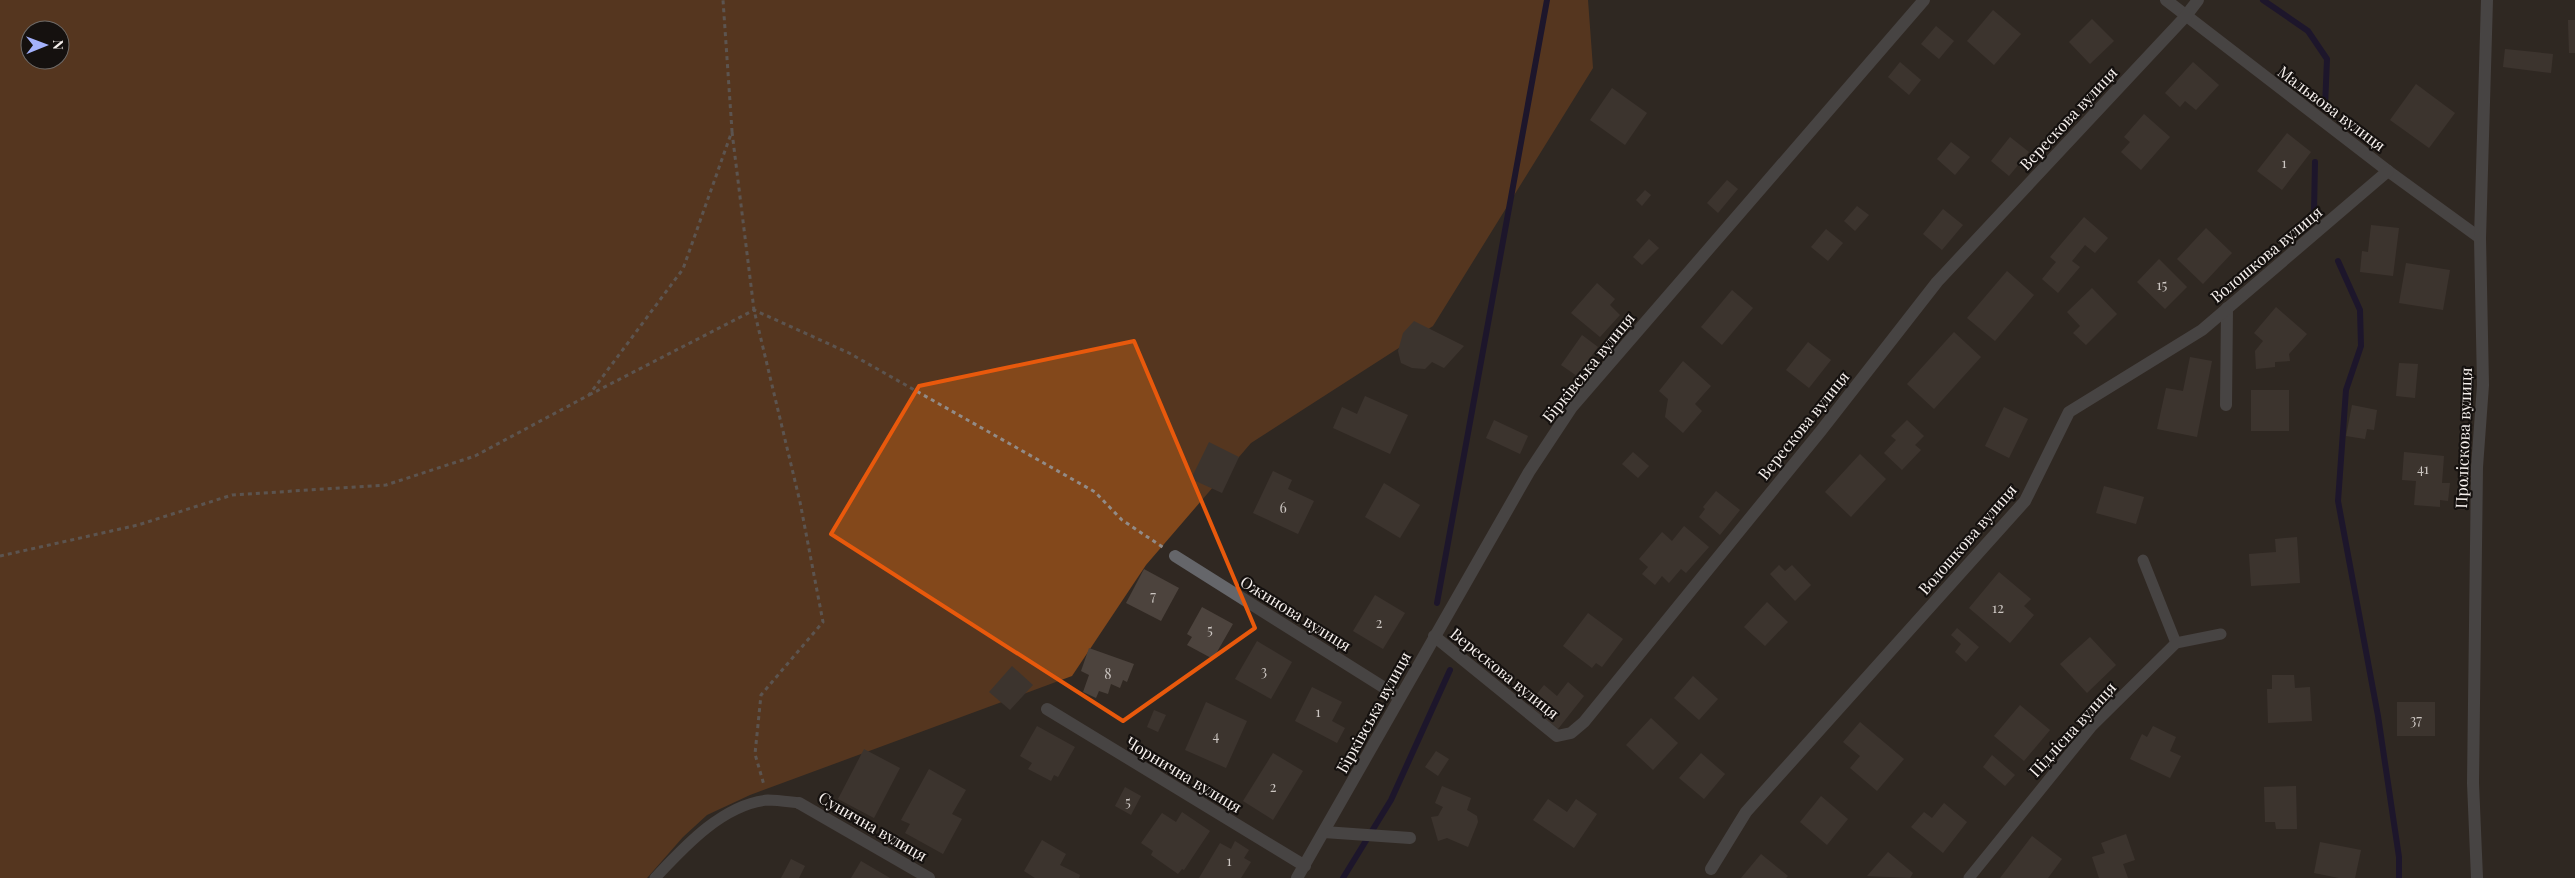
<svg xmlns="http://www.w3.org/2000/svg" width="2575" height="878" font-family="'Playfair Display',serif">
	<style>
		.forest { fill: #83481b; fill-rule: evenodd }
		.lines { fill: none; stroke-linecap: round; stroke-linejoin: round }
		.stream { stroke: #080137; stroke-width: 6 }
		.building { fill: #4c433d }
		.path { stroke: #928b87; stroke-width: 3; stroke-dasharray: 4 4; stroke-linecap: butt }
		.service { stroke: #65666a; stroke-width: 11 }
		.minor { stroke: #65666a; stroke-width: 12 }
		.marked { fill: none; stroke: #e8590c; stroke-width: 4; stroke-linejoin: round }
		.labels { text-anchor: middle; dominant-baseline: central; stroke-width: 4.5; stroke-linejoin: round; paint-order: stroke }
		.number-label { font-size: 14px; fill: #ccc6c2 }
		.street-label { font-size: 16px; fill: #f7f1ee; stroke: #15110f }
	</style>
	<rect width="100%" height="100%" fill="#302822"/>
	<path class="forest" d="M0,0H1588L1593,68L1433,326L1251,443L1146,565L1072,676L750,795L707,815L683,837L647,878H0ZM30,30H60V60H30Z"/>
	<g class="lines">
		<g class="stream">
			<path d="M2263,0L2308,31L2327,59L2325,107"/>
			<path d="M2314,212L2315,162"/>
			<path d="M2338,261L2360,310L2361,346L2346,390L2338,501L2378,716L2399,857V878"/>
			<path d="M1437,603L1547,0"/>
			<path d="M1343,878L1391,800L1450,670"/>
		</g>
	</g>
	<g class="building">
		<path d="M1993,10L2021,34L1994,65L1967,41Z"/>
		<path d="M2092,19L2114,41L2090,64L2069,42Z"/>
		<path d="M2568,20H2575V53H2569Z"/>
		<path d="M1936,26L1954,41L1939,59L1921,44Z"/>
		<path d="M2505,49L2553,54L2551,73L2503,67Z"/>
		<path d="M1900,62L1921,80L1909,95L1888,77Z"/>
		<path d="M2193,62L2219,85L2196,110L2185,101L2180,107L2165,93Z"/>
		<path d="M2416,84L2455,113L2429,148L2390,120Z"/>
		<path d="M1612,88L1647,113L1625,145L1590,120Z"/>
		<path d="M2144,114L2170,137L2141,170L2121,152L2130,142L2124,137Z"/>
		<path d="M2287,133L2311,152L2282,190L2257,171Z"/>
		<path d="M2010,137L2029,152L2009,176L1991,161Z"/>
		<path d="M1951,142L1970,157L1955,175L1937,159Z"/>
		<path d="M1727,180L1738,189L1718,213L1707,203Z"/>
		<path d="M1645,190L1651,195L1642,206L1636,200Z"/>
		<path d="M1857,206L1869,215L1855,231L1844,221Z"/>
		<path d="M1943,209L1963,225L1942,250L1923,234Z"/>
		<path d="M2084,217L2108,238L2095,253L2085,245L2072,261L2080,267L2058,293L2042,279L2056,262L2050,257Z"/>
		<path d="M2371,225L2399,228L2393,276L2360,272L2362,251L2368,252Z"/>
		<path d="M2206,228L2232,253L2203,284L2177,259Z"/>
		<path d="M1826,229L1843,243L1828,261L1811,247Z"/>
		<path d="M1649,239L1659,248L1642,265L1633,257Z"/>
		<path d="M2159,259L2187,287L2165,309L2137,282Z"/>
		<path d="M2406,263L2450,270L2443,310L2399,303Z"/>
		<path d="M2007,271L2034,295L1995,341L1967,318Z"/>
		<path d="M1597,283L1615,299L1610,305L1620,315L1600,337L1571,313Z"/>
		<path d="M2092,288L2117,314L2086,345L2073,333L2080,326L2067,312Z"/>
		<path d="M1732,290L1753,308L1722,345L1701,327Z"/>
		<path d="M2276,307L2307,334L2289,354L2290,361L2275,362V367L2256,369L2255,351L2263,341L2254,333Z"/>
		<path d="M1414,321L1464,346L1444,368L1432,362L1425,369L1412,368L1401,363L1398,351L1403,333Z"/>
		<path d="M1954,332L1981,357L1934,409L1907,384Z"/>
		<path d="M1582,335L1598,347L1577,376L1561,365Z"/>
		<path d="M1808,342L1831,360L1809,388L1786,370Z"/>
		<path d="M2190,357L2212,361L2197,437L2157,429L2166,388L2183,391Z"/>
		<path d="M1683,361L1711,386L1695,404L1702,411L1683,433L1665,417L1668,399L1659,391Z"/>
		<path d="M2399,363L2418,364L2415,398L2396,396Z"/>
		<rect x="2251" y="390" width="38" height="41"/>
		<path d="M1365,396L1408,415L1390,454L1333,428L1342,407L1357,414Z"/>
		<path d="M2352,405L2377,410L2374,430L2367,429L2365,439L2346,436Z"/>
		<path d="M2004,407L2028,419L2009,458L1985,446Z"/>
		<path d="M1494,420L1528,436L1520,454L1486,438Z"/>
		<path d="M1907,420L1924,436L1915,445L1921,450L1902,470L1884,453L1896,440L1891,436Z"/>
		<path d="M1209,442L1239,457L1222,493L1191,479Z"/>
		<path d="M1633,452L1649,466L1638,478L1622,464Z"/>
		<path d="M2404,452L2444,456L2442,483H2450L2448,501L2440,500V507L2414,505L2416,481L2402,480Z"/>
		<path d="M1860,454L1886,479L1851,517L1825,492Z"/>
		<path d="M1273,471L1292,480L1288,489L1314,501L1298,534L1253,513Z"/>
		<path d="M1384,483L1420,505L1400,538L1365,517Z"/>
		<path d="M2104,486L2144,497L2136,524L2096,513Z"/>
		<path d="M1716,491L1740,510L1720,535L1699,517L1705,509L1703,507Z"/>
		<path d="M1684,526L1709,547L1686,573L1681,569L1669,583L1662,576L1655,585L1642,574L1648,567L1639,559L1662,532L1672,541Z"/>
		<path d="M2297,537L2300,583L2251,586L2249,554L2276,552L2275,539Z"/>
		<path d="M1779,565L1785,571L1792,565L1811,585L1795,601L1770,574Z"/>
		<path d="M1144,569L1179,588L1161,621L1126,603Z"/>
		<path d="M1999,572L2031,599L2024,606L2034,615L2010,643L1969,608Z"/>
		<path d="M1375,595L1405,613L1383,649L1353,631Z"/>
		<path d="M1767,602L1788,622L1765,646L1744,627Z"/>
		<path d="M1202,607L1233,624L1213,659L1187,645L1192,637L1187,634Z"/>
		<path d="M1588,613L1623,639L1602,667L1596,663L1592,668L1563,646Z"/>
		<path d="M1957,628L1979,647L1966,662L1955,652L1961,644L1951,635Z"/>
		<path d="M2090,637L2116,665L2087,693L2060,664Z"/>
		<path d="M1257,641L1292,662L1271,699L1235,679Z"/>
		<path d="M1089,648L1134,664L1127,682L1123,680L1120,688L1111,684L1108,694L1099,691L1096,698L1083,692L1089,675L1081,671Z"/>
		<path d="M1012,666L1033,685L1010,710L989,692Z"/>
		<path d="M2272,675H2294L2295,688L2310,687L2312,721L2268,723L2267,689H2272Z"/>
		<path d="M1693,676L1718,699L1699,720L1674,698Z"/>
		<path d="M1568,682L1584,696L1558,729L1528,705L1544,685L1557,696Z"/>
		<path d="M1312,687L1342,702L1332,721L1345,728L1337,743L1295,721Z"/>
		<path d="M1206,702L1247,721L1226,768L1185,750Z"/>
		<rect x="2397" y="702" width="38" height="34"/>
		<path d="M2020,705L2050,730L2024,761L1994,736Z"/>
		<path d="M1154,710L1166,715L1158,732L1147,727Z"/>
		<path d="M1651,718L1678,743L1653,770L1626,745Z"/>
		<path d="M1860,722L1904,759L1877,791L1850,768L1860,756L1843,742Z"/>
		<path d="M1037,726L1075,747L1058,777L1054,775L1051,781L1028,769L1032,763L1020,756Z"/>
		<path d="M2153,726L2176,737L2170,751L2181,756L2170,778L2130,759L2142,734L2147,737Z"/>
		<path d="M864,749L900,768L874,818L838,799Z"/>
		<path d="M1436,751L1449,759L1438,776L1425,767Z"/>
		<path d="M1273,753L1303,771L1273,820L1243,801Z"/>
		<path d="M1701,753L1725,774L1704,799L1679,778Z"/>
		<path d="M1992,755L2015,775L2005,786L1983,767Z"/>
		<path d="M929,769L966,790L952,814L962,819L943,854L905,833L910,824L901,820Z"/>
		<path d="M1442,786L1471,798L1467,810L1477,816L1478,822L1468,847L1447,838L1438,841L1431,817L1438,816L1443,807L1435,803Z"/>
		<path d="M2296,786L2297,829H2276L2275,822H2265L2264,787Z"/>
		<path d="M1125,787L1141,796L1131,815L1115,806Z"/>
		<path d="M1821,796L1848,819L1827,845L1800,822Z"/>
		<path d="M1548,799L1567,812L1576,799L1597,814L1574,848L1533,820Z"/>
		<path d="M1944,803L1967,822L1943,853L1911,827L1924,812L1932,818Z"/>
		<path d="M1182,812L1210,831L1184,870L1182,869L1178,874L1151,855L1153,851L1141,843L1162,813L1176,822Z"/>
		<path d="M2126,834L2135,860L2123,864L2128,878H2099L2092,857L2105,853L2101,843Z"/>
		<path d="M2032,836L2062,859L2048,878H2000Z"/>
		<path d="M1042,840L1066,854L1060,865L1080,875L1079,878H1035L1024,871Z"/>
		<path d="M1235,841L1249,850L1244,858L1251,862L1241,878H1199L1220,843L1231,849Z"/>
		<path d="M2320,842L2361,850L2355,878H2339L2314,873Z"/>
		<path d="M1888,852L1913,873L1910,878L1867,876Z"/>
		<path d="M1761,854L1788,876L1786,878H1741Z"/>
		<path d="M791,859L805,866L799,878H781Z"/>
		<path d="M861,861L890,878H851Z"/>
	</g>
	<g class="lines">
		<g class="path">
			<path d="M732,132L754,310L800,502L823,622L761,695L755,754L764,785"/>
			<path d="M589,395L754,310L849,353L1095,492L1122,520L1164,548"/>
			<path d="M0,556L138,525L232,495L386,485L475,456L589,395L683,269L732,131L723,0"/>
		</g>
		<g class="service">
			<path d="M2143,560L2176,643"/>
			<path d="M655,878C684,847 723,804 768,800C778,800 790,802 799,803"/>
			<path d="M1969,878L2092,726L2176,643L2221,634"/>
		</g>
		<g class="minor">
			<path d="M2166,0L2388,171L2480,238"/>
			<path d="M2226,405L2227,308"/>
			<path d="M1175,556L1399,697"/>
			<path d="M1434,636L1557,736L1571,733L1584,722L1820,432L1937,282L2185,17L2198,0"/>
			<path d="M1047,709L1305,866"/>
			<path d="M799,803L929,878"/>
			<path d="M1324,832L1410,838"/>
			<path d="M1711,869L1746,812L2025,501L2069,412L2202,330L2388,171"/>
			<path d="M1297,878L1529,472L1572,407L1924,0"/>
			<path d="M2477,878L2473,783L2477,467L2483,385L2480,238L2487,0"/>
		</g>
	</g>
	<path d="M0 0H2575V878H0ZM1134,341L1255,628L1123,721L831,534L919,386Z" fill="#302822" fill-opacity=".55" fill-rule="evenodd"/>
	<path class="marked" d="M1134,341L1255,628L1123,721L831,534L919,386Z"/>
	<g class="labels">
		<g class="number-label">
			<text x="2284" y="162">1</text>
			<text x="2162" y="284">15</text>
			<text x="2423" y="468">41</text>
			<text x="1283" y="507">6</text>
			<text x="1153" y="595">7</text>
			<text x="1998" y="607">12</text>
			<text x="1379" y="622">2</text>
			<text x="1210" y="629">5</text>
			<text x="1264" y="670">3</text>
			<text x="1108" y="673">8</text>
			<text x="1318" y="711">1</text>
			<text x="2416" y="719">37</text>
			<text x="1216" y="735">4</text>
			<text x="1273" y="786">2</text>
			<text x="1128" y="801">5</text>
			<text x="1229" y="860">1</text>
		</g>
		<g class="street-label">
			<text transform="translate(2332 108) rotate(37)">Мальвова вулиця</text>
			<text transform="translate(2068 118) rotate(-47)">Верескова вулиця</text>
			<text transform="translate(2266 254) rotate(-40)">Волошкова вулиця</text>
			<text transform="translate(1588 367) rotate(-51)">Бірківська вулиця</text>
			<text transform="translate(1803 425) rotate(-51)">Верескова вулиця</text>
			<text transform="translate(2463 438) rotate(-88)">Проліскова вулиця</text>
			<text transform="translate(1967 539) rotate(-49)">Волошкова вулиця</text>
			<text transform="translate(1296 613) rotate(32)">Ожинова вулиця</text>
			<text transform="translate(1505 673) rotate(39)">Верескова вулиця</text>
			<text transform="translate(1373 712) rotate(-61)">Бірківська вулиця</text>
			<text transform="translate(2072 729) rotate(-48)">Підлісна вулиця</text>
			<text transform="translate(1184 774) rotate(31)">Чорнична вулиця</text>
			<text transform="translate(873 826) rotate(30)">Сунична вулиця</text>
		</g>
	</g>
	<g transform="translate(45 45) rotate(89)"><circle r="24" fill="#15110f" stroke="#6f6b68"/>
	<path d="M0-4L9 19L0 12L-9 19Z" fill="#a4b2fc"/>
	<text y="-8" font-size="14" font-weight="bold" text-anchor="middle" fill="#f7f1ee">N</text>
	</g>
</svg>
